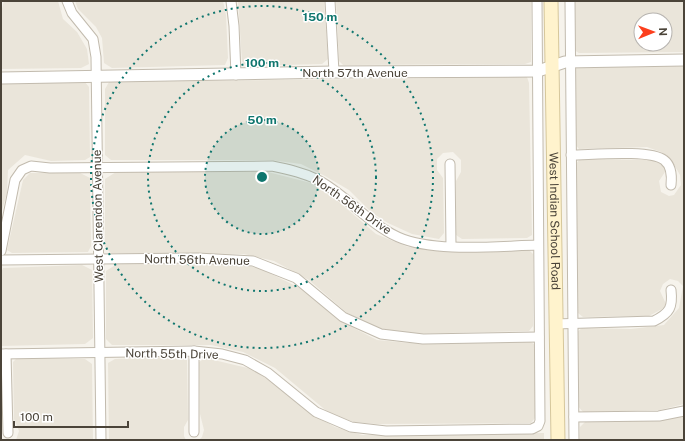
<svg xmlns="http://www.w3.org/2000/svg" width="685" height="441" font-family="'Public Sans',sans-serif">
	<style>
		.residential { fill: #eae5da; fill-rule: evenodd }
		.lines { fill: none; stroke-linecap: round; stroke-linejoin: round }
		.minor-casing { stroke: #c2bbae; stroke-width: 11 }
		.tertiary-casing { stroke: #c2bbae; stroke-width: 13 }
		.secondary-casing { stroke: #d6c79b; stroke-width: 15 }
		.minor { stroke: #fff; stroke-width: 9 }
		.tertiary { stroke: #fff; stroke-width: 11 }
		.secondary { stroke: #fff3cd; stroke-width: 13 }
		.ring { fill: none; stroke: #0f766e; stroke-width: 2; stroke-dasharray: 2 4 }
		.labels { text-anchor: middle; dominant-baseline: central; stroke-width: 3; stroke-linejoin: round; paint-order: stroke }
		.street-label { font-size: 12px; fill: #4b4439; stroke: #fff }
		.centre { fill: #0f766e; stroke: #fff; stroke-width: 2 }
		.ring-label { font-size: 12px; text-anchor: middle; font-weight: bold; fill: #0f766e; stroke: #fff; stroke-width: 3; stroke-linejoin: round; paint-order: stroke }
	</style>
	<rect width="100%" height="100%" fill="#f6f3ec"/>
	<g class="residential">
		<path d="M4,1H58L63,19L77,32L87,49L89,64L81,68L1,69V12Z"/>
		<path d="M75,1H223L226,15L228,58L225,65L112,68L104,63L102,38L96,27L78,9Z"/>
		<path d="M238,1H324L328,59L322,64L246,66L242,61Z"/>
		<path d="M336,1H531V62L525,64L343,65L339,61Z"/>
		<path d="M574,1H684V52L579,53L574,50ZM641,20H665V44H641Z"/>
		<path d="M684,66V404L660,410L583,412L578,406L576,333L582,328L631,329L664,325L679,308L683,286L678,281L670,279L663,284L660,291L666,304L662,309L649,316L583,317L578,313L575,165L580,159L658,160L664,163L665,168V172L659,181L661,192L669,196L674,195L681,185L680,175L673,163L661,152L647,147L579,149L575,144L574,70L577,67Z"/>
		<path d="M527,77L529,83L532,235L527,238L462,239L456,235V181L461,172V160L453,152L443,153L437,159V170L443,178L444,233L439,239L412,234L388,223L371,212L349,190L325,176L301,164L270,160H111L105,155V89L109,82Z"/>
		<path d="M84,81L89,87L90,157L85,160L51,161L25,155L8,170L7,193L1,214V83Z"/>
		<path d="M116,172H268L311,183L339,202L376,234L408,247L529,250L533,254V326L529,331L406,334L379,328L347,313L309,280L274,261L244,254L111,253L105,247V179Z"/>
		<path d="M30,173H80L90,178L91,246L88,252L12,253L7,250L23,180Z"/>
		<path d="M117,264H239L261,269L302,289L340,321L377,340L409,343L531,342L535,345V418L531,423L376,424L354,422L329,413L275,368L243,352L211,345H112L106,339V271Z"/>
		<path d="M82,265L92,270L93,338L85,344L1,346V273L3,268Z"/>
		<path d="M187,356L188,420L184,427V436L186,440H109L108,363L115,359Z"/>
		<path d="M17,358L85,359L92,364L93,440H16L19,431L14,419L13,362Z"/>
		<path d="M205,358L252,369L277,386L310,413L335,427L362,435L544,433V440H199L202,437L204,430L200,414L199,362Z"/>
		<path d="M684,415V440H580V427L585,422L650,420L673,418Z"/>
	</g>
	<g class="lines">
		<g class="minor-casing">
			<g id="minor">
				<path d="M67,1L72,13L93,39L96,57L101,440"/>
				<path d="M231,1L234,26L236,75"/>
				<path d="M330,1L334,72"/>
				<path d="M570,1L574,440"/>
				<path d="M571,155C590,155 650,149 664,160C672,166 672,176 671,185"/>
				<path d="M450,164L451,246"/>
				<path d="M1,251L15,180L22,170L31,166L50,168L272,166C287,169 302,172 316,179C346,194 367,223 398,237C434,253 498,246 538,245"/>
				<path d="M1,260L197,258L253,261L296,278L343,317L381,334L423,339L539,337"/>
				<path d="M555,324L654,321C670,313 673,307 671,290"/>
				<path d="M194,351V432"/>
				<path d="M1,354L194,351L222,354L245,360L268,373L316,412L351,427L386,431L532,429L538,426L540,421L537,1"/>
				<path d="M6,354L8,433"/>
				<path d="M574,417L659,416L684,411"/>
			</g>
		</g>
		<g class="tertiary-casing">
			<path id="tertiary" d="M1,78L334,72L538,71L565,62L684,60"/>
		</g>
		<g class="secondary-casing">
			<g id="secondary">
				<path id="s1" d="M551,1L558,440"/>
			</g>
		</g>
		<use href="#minor" class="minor"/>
		<use href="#tertiary" class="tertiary"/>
		<use href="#secondary" class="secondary"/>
	</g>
	<circle cx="262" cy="177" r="57" fill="#0f766e" fill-opacity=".12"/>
	<g class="ring">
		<circle cx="262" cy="177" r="57"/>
		<circle cx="262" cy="177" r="114"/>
		<circle cx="262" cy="177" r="171"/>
	</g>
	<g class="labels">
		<g class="street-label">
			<text x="355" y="73">North 57th Avenue</text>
			<text transform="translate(352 205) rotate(35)">North 56th Drive</text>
			<text transform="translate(98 216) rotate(-91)">West Clarendon Avenue</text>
			<text stroke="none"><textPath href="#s1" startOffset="220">West Indian School Road</textPath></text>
			<text transform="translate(197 260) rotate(1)">North 56th Avenue</text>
			<text transform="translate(172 354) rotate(1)">North 55th Drive</text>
		</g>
	</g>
	<circle cx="262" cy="177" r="6" class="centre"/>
	<g class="ring-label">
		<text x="320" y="21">150 m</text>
		<text x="262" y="67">100 m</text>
		<text x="262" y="124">50 m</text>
	</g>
	<rect width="685" height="441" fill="none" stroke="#4b4439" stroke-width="4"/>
	<g transform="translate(653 32) rotate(89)"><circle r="19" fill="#ffffff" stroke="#b7b4b0"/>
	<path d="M0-3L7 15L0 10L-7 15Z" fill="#fc3f1d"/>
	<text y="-6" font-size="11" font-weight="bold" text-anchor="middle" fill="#4b4439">N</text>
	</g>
	<path d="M14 421v6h114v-6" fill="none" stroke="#4b4439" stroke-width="2"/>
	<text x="20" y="421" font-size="12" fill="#4b4439" stroke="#ffffff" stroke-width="3" paint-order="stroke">100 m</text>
</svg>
